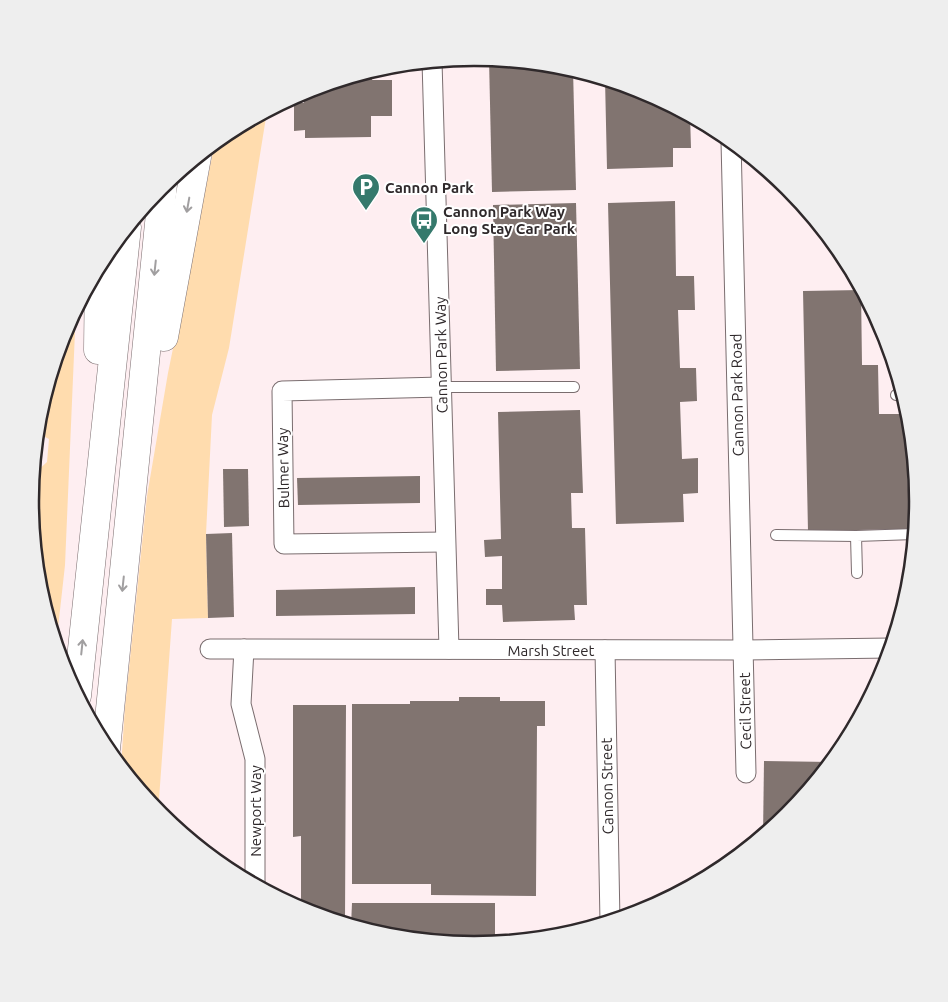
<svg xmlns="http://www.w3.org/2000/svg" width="948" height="1002" font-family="Ubuntu,sans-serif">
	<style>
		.green { fill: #ffdcae }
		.building { fill: #817470 }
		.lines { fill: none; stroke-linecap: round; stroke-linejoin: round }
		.service-casing { stroke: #7a6d6f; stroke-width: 12 }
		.minor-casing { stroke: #7a6d6f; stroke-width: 21 }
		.trunk-casing { stroke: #7a6d6f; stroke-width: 29 }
		.service { stroke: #fff; stroke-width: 10 }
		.minor { stroke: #fff; stroke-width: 19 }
		.trunk { stroke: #fff; stroke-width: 28 }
		.oneway { stroke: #a19fa0 }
		.labels { text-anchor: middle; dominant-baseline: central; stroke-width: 4; stroke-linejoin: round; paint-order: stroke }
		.poi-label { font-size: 15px; font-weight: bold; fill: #2f292b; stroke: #fff; text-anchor: start }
		.street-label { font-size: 15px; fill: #2f292b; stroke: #fff }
		.rim { fill: none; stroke: #2f292b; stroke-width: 2.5 }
	</style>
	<rect width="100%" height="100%" fill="#feeef1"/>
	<g class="green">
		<path d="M267,111L229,348L212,415L206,534L208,618L172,619L158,813L121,767L125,707L147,496L168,373L215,142L228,132Z"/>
		<path d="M76,308L65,565L56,646L38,587L32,519L33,475L47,462L49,439L43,436L37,430L39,414L64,331Z"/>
	</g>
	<g class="building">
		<path d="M489,59L561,66L573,69L576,190L492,192Z"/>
		<path d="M372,70V80H392V116H371V137L305,138V130L294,131V103H304V91Z"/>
		<path d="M605,79L644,91L673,106V112L682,111L690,115L691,148H673V167L607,169Z"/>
		<path d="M675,201L676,276H694L695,310H678L680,368H696L697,401L680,402L682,459L698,458V493L683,494L684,522L616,524L608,203Z"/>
		<path d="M576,203L580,369L496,371L493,205Z"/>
		<path d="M861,290L862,365H878L879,414H906L909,529L808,531L803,291Z"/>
		<path d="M580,410L583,493H571L572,528H585L587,605H574L575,620L503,622L502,605H486V589H502V556L485,557L484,540L501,539L498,412Z"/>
		<path d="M223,469H248L249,526L224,527Z"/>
		<path d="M420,476V503L298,505L297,478Z"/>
		<path d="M232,533L234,617L208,618L206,534Z"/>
		<path d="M415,587V614L276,616V590Z"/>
		<path d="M459,697H500V701H545V726H537L536,896L431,895V884H352V704H410V701H459Z"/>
		<path d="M293,705H346L345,924L301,910V836L293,837Z"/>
		<path d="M764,761L831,762L788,815L763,836Z"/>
		<path d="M352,903H495V943L474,945L387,936L351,926Z"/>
	</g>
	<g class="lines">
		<g class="service-casing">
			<g id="service">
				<path d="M442,387H574"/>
				<path d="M896,395L904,396"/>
				<path d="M776,535L856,536"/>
				<path d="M857,573L856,536L915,534"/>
			</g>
		</g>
		<g class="minor-casing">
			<g id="minor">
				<path d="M432,61L449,649"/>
				<path d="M731,141L746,773"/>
				<path d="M442,387L282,391L284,544L445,542"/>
				<path d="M210,649L743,650L891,648"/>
				<path d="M244,649L241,704L255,759V885"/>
				<path d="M605,650L610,922"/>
			</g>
		</g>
		<g class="trunk-casing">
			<g id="trunk">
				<path d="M164,337L197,157"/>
				<path d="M98,350L99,264"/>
				<path d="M77,696L127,227"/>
				<path d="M106,749L163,184"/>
			</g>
		</g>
		<use href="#service" class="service"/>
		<use href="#minor" class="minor"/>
		<use href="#trunk" class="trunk"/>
	</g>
	<defs><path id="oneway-shaft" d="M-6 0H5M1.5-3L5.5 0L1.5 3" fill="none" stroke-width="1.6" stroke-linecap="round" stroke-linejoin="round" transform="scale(1.25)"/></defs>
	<g class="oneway">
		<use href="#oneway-shaft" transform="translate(188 205) rotate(100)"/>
		<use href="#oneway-shaft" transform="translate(155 268) rotate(96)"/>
		<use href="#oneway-shaft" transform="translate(123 584) rotate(96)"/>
		<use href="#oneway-shaft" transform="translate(82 647) rotate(-84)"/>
	</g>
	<defs>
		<g id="parking-pin" transform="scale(1.4375)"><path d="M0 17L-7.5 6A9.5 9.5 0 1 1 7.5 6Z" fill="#35796c" stroke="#fff"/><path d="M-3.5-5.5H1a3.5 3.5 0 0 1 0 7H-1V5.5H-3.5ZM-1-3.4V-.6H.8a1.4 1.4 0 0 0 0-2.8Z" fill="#fff"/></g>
		<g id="bus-pin" transform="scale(1.4375)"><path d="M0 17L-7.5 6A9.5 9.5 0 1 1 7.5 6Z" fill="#35796c" stroke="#fff"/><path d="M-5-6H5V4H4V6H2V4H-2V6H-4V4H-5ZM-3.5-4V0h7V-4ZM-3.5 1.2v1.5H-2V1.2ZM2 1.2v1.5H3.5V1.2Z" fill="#fff"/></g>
	</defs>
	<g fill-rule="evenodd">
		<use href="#parking-pin" x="366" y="187"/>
		<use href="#bus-pin" x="424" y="220"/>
	</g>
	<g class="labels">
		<g class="poi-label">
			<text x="385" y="187">Cannon Park</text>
			<text x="443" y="211">Cannon Park Way<tspan x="443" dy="17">Long Stay Car Park</tspan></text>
		</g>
		<g class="street-label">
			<text transform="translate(441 355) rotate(-91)">Cannon Park Way</text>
			<text transform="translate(737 395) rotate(-91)">Cannon Park Road</text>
			<text transform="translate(283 468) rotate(-91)">Bulmer Way</text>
			<text x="551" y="650">Marsh Street</text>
			<text transform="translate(745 711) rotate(-91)">Cecil Street</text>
			<text transform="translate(607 786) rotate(-91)">Cannon Street</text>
			<text transform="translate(255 811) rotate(-90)">Newport Way</text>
		</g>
	</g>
	<path d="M0 0H948V1002H0ZM39 501a435 435 0 1 1 870 0a435 435 0 1 1-870 0Z" fill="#eee" fill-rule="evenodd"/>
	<path class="rim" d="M39 501a435 435 0 1 1 870 0a435 435 0 1 1-870 0Z"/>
</svg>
